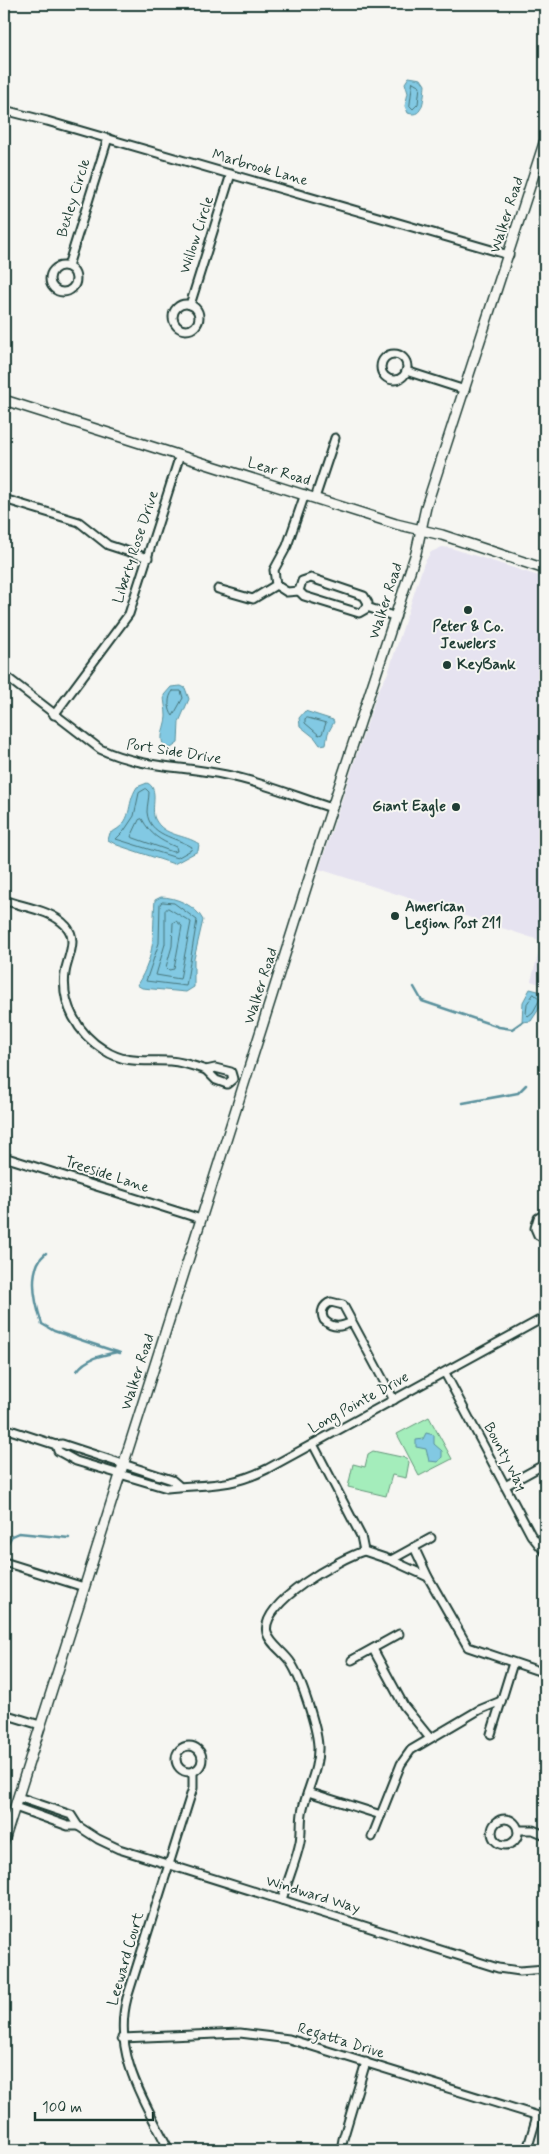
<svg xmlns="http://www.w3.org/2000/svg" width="549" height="2154" font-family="Mynerve,sans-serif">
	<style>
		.built { fill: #e6e3f0 }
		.green { fill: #a4edbb; stroke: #629578 }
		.water { fill: #82c9e3; stroke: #5a919d }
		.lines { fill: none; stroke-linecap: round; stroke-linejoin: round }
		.shore { stroke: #47757a; stroke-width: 1 }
		.stream { stroke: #5a919d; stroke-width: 2.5 }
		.minor-casing { stroke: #1f3d34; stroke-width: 11 }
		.tertiary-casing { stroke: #1f3d34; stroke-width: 12 }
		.minor { stroke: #f6f6f2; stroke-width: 7 }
		.tertiary { stroke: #f6f6f2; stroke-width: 9 }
		.poi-dot { fill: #1f3d34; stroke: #f6f6f2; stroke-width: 2 }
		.labels { text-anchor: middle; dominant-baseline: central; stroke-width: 4; stroke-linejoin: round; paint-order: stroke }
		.street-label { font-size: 15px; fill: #1f3d34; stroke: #f6f6f2 }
		.poi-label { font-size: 15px; font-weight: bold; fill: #1f3d34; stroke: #f6f6f2; text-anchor: start }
	</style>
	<rect width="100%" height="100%" fill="#f6f6f2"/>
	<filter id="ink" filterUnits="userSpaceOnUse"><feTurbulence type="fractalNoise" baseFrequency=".02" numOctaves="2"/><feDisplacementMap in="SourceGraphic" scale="10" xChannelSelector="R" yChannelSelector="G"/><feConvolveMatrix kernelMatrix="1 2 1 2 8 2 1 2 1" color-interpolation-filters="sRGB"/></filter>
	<g filter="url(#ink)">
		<path class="built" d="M442,547L451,548L545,578V986L531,981L542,941L319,869L378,691L388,673L424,563L431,552Z"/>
		<g class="green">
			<path d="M429,1417L452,1459L419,1476L397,1434Z"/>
			<path d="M373,1451L406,1458L409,1462L406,1478L392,1475L386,1496L348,1487L353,1464L365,1467L368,1454Z"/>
		</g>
		<g class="water">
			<path d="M409,77L421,79L425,85C424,96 424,119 408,113L405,106L408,93L405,83Z"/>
			<path d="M181,686L185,688L189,699L179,722L178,743L171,748C154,746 166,726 166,716C166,709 164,702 164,695L171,687Z"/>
			<path d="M305,711L333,720L334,722L328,733L326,744L320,745L315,738L300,726L299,718Z"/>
			<path d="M147,783C160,788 150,809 155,819C164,837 185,834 199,844L198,851L174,864L117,845L108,840L110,833C135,822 125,805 137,787Z"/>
			<path d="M161,897C176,897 196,906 203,920L194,959V987L186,992L142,988L137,985C157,953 152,934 155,900Z"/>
			<path d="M530,989L542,992L543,1003L531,1021L522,1022L523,1002Z"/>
			<path d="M426,1433L434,1435V1444L442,1451V1457L438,1462L429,1461L426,1449L416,1447V1440L423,1439Z"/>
		</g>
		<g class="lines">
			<g class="shore">
				<path d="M413,82L420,86L418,104L413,109L410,106Z"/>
				<path d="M173,691H181L183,698L173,716C168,710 167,697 173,691Z"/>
				<path d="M308,718L326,723L322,734L319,735L305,723V719Z"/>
				<path d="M146,789L149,792C149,799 147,805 147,812C149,836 176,837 192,847L191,850L177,858L116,839L124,831L134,816L139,793Z"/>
				<path d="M142,819C151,835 159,840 176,847L177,851L173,852L131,837L139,820Z"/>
				<path d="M163,902L174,903L197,920L186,986L146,981L159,943L160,904Z"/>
				<path d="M168,908L191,922L180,979L156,975L165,944V911Z"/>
				<path d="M176,921L182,926L174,969L169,970L166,967L172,946L173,923Z"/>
				<path d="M534,994L540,999L533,1012L528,1016L526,1014L527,1004Z"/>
			</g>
			<g class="stream">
				<path d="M540,221L545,222"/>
				<path d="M414,987L422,1001L499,1027L512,1029L522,1022"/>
				<path d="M463,1103L518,1093L526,1085"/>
				<path d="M46,1253C26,1269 35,1303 42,1324L54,1331L120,1353"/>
				<path d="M77,1371C86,1358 102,1355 117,1352"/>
				<path d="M8,1543L12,1536L19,1533L69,1538"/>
			</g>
			<g class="minor-casing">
				<g id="minor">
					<path d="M4,110L47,121L509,255"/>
					<circle cx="63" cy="279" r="13"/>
					<path d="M68,266L108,138"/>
					<circle cx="186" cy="317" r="13"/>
					<path d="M190,305L231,174"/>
					<circle cx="394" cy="367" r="13"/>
					<path d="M406,371L465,390"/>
					<path d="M315,498L335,438"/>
					<path d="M4,499L79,522L108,545L148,558"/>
					<path d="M311,578L364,596L368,603L366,609L359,613L304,596L299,591L302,581Z"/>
					<path d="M276,585L287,592L299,591"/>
					<path d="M218,589L253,599L276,585L274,570L287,546L305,494"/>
					<path d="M367,607L396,617"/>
					<path d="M4,675L100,749C140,768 184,766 226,775C262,782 297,797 332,808"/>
					<path d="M54,715L129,614L180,455"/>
					<path d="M4,900C23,907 52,910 66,926C79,940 67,958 65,973C61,1004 78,1034 104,1050C125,1064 145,1060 170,1061C183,1062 194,1066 206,1070"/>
					<path d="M215,1068L231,1072L233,1079L227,1084L216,1080L206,1070Z"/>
					<path d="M4,1157L201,1219"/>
					<path d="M545,1214L538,1218L535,1228L538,1235L545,1239"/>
					<path d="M352,1322C341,1327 333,1329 324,1320C320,1312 323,1305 331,1302L343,1305L394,1400"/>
					<path d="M445,1373L531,1535L545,1552"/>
					<path d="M4,1428L56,1445L62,1444L172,1480L178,1485"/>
					<path d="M56,1445L58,1451L76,1461L167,1488C206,1484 230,1488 267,1469L545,1317"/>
					<path d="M505,1486L545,1464"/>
					<path d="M414,1547L428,1577"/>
					<path d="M364,1551L391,1560L428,1577L468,1647L545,1673"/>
					<path d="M391,1560L431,1538"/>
					<path d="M4,1562L84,1587"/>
					<path d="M373,1649L404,1706L429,1737"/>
					<path d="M352,1660L399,1634"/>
					<path d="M4,1714L40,1725"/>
					<path d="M491,1734L513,1663"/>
					<circle cx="189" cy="1759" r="13"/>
					<path d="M308,1792L381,1815"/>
					<path d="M18,1797L71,1815L78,1826L98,1839L119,1849L498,1968L520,1971L545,1969"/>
					<path d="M15,1807L68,1826H78"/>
					<circle cx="505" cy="1832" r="13"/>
					<path d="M518,1830H533L545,1835"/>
					<path d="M372,1837L401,1764L411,1750L479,1710L501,1701"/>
					<path d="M282,1900C287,1881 296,1862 300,1842C302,1831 300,1819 303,1808C308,1787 319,1768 318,1746C317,1727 301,1678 291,1663C285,1653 270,1644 267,1633C259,1603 341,1558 364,1551L361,1536L313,1444"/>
					<path d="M122,2038L240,2033L289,2039L545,2118"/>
					<path d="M169,2150C145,2102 112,2054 127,1998L193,1788V1771"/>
					<path d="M341,2150L343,2139L366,2062"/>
					<path d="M527,2150L537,2116"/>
				</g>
			</g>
			<g class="tertiary-casing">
				<g id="tertiary">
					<path d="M4,400L396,524L442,535L545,569"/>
					<path d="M4,1841L320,844L416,553L426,507L545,140"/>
				</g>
			</g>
			<use href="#minor" class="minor"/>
			<use href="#tertiary" class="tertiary"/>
		</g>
	</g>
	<g class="poi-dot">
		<circle cx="468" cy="610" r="5"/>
		<circle cx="447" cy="665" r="5"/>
		<circle cx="456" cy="807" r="5"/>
		<circle cx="395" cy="916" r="5"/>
	</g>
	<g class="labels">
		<g class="street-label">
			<text transform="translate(260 168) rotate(16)">Marbrook Lane</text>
			<text transform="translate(74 198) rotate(-73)">Bexley Circle</text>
			<text transform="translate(507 215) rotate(-72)">Walker Road</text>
			<text transform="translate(197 235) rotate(-72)">Willow Circle</text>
			<text transform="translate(279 472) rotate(17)">Lear Road</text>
			<text transform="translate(136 547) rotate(-72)">Liberty Rose Drive</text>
			<text transform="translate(386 601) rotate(-72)">Walker Road</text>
			<text transform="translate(174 752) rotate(9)">Port Side Drive</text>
			<text transform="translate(261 986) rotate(-72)">Walker Road</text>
			<text transform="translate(107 1175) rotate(18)">Treeside Lane</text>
			<text transform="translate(138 1372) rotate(-72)">Walker Road</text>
			<text transform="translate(359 1403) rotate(-29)">Long Pointe Drive</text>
			<text transform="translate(505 1457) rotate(62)">Bounty Way</text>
			<text transform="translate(313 1895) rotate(17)">Windward Way</text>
			<text transform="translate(126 1959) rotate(-74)">Leeward Court</text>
			<text transform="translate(341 2041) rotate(17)">Regatta Drive</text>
		</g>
		<g class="poi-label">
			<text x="468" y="627" text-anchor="middle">Peter &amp; Co.<tspan x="468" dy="17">Jewelers</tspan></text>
			<text x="457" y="665">KeyBank</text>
			<text x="446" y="807" text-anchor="end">Giant Eagle</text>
			<text x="405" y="907">American<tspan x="405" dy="17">Legion Post 211</tspan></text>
		</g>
	</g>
	<rect width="549" height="2154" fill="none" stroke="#f6f6f2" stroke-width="20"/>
	<rect x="10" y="10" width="529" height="2134" fill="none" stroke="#1f3d34" stroke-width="2" filter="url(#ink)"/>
	<path d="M35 2112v8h118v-8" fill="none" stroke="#1f3d34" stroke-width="2.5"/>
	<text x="42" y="2112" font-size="15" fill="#1f3d34" stroke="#f6f6f2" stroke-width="4" paint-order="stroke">100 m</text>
</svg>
